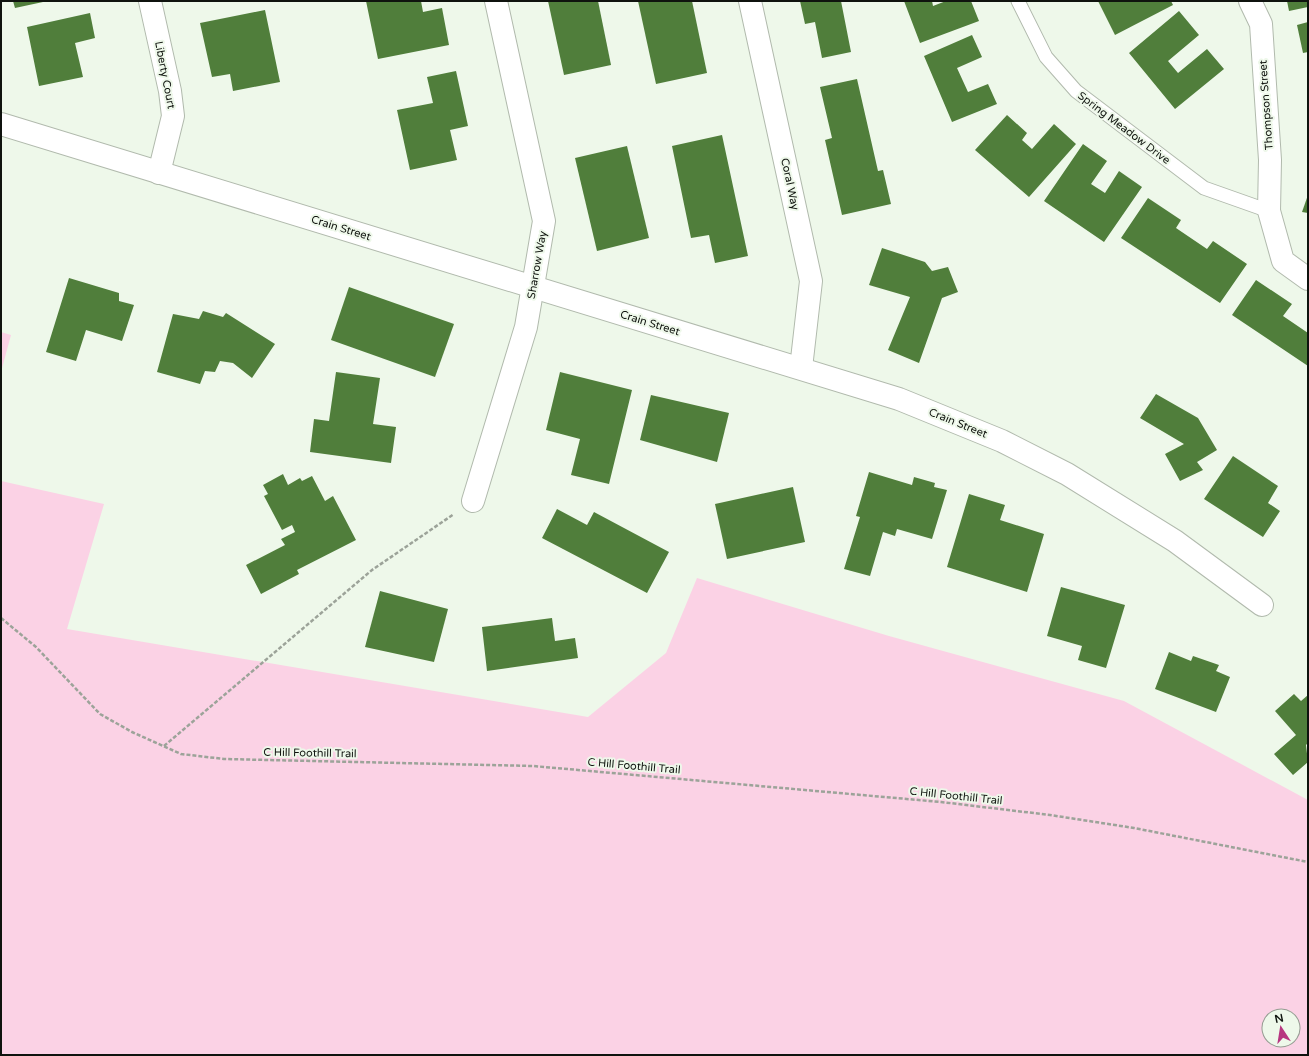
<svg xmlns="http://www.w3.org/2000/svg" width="1309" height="1056" font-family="'Varela Round',sans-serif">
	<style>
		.green { fill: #fbd2e5; fill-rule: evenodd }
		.building { fill: #507e3b }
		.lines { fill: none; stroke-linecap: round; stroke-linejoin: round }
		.service-casing { stroke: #b1baad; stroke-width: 15 }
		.minor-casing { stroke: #b1baad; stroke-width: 24 }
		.path { stroke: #9ca399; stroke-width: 2.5; stroke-dasharray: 4 2; stroke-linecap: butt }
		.service { stroke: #fff; stroke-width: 13 }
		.minor { stroke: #fff; stroke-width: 22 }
		.labels { text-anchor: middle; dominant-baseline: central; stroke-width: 4; stroke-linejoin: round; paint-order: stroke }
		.street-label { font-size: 11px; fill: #0f130e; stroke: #eef8ea }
	</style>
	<rect width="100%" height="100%" fill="#eef8ea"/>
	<g class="green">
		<path d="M1,332L11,335L1,372Z"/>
		<path d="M1,481L104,504L67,629L588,717L666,653L697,578L889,636L1124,701L1308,800V1055H1ZM1269,1016H1293V1040H1269Z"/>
	</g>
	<g class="building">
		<path d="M13,1H43V2L15,8Z"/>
		<path d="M366,1H421L423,12L442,8L449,45L378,59Z"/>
		<path d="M548,1H598L611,65L564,75Z"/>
		<path d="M638,1H692L707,73L656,84Z"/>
		<path d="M800,1H841L851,52L822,58L815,22L805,24Z"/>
		<path d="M904,1H932L933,6L946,1H971L979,21L920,43Z"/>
		<path d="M1098,1H1171L1173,5L1115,35Z"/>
		<path d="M1287,1H1308V7L1289,11Z"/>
		<path d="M265,10L280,82L233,91L230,74L212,77L200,23Z"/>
		<path d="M1179,11L1199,35L1168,61L1178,73L1207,49L1224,69L1175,109L1129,53Z"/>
		<path d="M90,13L95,38L75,43L83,77L39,86L27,27Z"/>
		<path d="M1308,22V52L1303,53L1297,25Z"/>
		<path d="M972,35L982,57L957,68L968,92L988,84L997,104L952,122L924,56Z"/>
		<path d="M456,71L468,126L450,130L457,160L410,170L397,110L433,103L427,77Z"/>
		<path d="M857,79L878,171L883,170L891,204L842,215L825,140L832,138L820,87Z"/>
		<path d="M1007,115L1027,133L1022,140L1032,149L1054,124L1076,144L1029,197L975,150Z"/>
		<path d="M722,135L748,256L715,263L709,235L691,238L672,146Z"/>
		<path d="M1083,144L1107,161L1091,184L1105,193L1119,171L1142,187L1104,242L1044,201Z"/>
		<path d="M627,146L649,238L597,251L575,158Z"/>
		<path d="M1308,195V213L1302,212Z"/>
		<path d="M1148,198L1181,220L1176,228L1207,249L1213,241L1247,264L1220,303L1121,238Z"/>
		<path d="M882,248L925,262L932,271L948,267L958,292L942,298L919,363L888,350L910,297L869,285Z"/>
		<path d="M69,278L119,293V301L134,305L122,341L86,330L76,361L46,352Z"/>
		<path d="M1256,280L1292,304L1283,316L1308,333V366L1232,315Z"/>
		<path d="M349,287L454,324L435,377L331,340Z"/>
		<path d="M203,311L223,317L226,313L275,344L252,378L233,363L220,361L215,372L205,371L200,384L157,372L173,314L199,319Z"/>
		<path d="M336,372L380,378L373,424L396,427L391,463L310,452L314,419L329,421Z"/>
		<path d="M560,372L632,390L609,484L571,475L580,439L546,430Z"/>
		<path d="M1156,394L1198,418L1217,450L1197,462L1203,470L1180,481L1165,454L1184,444L1140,418Z"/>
		<path d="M651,395L729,413L717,462L640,440Z"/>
		<path d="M1233,456L1278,486L1268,503L1280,511L1263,537L1204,499Z"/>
		<path d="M869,472L912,485L914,477L935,483L934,487L947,490L932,539L897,529L895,536L883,532L870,576L844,569L860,517L856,516Z"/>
		<path d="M283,474L288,485L300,478L302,481L312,476L325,501L333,496L356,540L297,570L299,574L261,594L246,565L285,545L281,539L295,532L292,525L282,530L264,496L268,494L263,485Z"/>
		<path d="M793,487L805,542L727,559L715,504Z"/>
		<path d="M969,494L1005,505L1000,520L1044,534L1027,592L947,567Z"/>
		<path d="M557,509L587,525L594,512L669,552L647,593L542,538Z"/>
		<path d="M1061,587L1125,605L1106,668L1078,660L1082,646L1047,636Z"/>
		<path d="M380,591L448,609L434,662L365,647Z"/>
		<path d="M552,618L555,641L575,638L578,658L487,671L482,627Z"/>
		<path d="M1169,652L1191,661L1193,656L1219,665L1216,671L1230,677L1216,712L1155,689Z"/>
		<path d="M1294,694L1301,701L1308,695V743L1306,745L1308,762L1293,775L1274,754L1296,735L1275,711Z"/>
	</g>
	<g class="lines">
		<g class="service-casing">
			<path id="service" d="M1018,1L1046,57L1076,91L1204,188L1269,211"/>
		</g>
		<g class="minor-casing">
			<g id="minor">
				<path d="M150,1L170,91L173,116L159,173"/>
				<path d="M750,1L811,281L801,368"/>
				<path d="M1250,1L1261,24L1270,160L1269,211L1283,261L1308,279"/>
				<path d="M1,124L899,399L1002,441L1067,474L1175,541L1262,605"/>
				<path d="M473,501L526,327L544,221L496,1"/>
			</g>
		</g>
		<g class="path">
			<path d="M1,618L36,647L100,714L132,732L181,754L224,759L533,766L941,802L1050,815L1134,828L1308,862"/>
			<path d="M164,746L372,570L454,514"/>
		</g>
		<use href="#service" class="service"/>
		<use href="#minor" class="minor"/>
	</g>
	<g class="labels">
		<g class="street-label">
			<text transform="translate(165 75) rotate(79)">Liberty Court</text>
			<text transform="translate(1266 105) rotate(-94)">Thompson Street</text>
			<text transform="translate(1124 128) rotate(37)">Spring Meadow Drive</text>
			<text transform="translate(790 184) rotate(78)">Coral Way</text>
			<text transform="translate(341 228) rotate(17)">Crain Street</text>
			<text transform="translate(537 265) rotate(-80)">Sharrow Way</text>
			<text transform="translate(650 323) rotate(17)">Crain Street</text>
			<text transform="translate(958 423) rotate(22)">Crain Street</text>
			<text transform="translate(310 753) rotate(1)">C Hill Foothill Trail</text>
			<text transform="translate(634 766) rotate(5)">C Hill Foothill Trail</text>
			<text transform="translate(956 796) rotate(6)">C Hill Foothill Trail</text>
		</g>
	</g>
	<rect width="1309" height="1056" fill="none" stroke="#0f130e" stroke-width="4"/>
	<g transform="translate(1281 1028) rotate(348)"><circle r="19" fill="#eef8ea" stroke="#959c92"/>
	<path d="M0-3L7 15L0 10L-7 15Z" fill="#b73680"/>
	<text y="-6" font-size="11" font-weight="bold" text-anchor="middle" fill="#0f130e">N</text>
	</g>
</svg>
